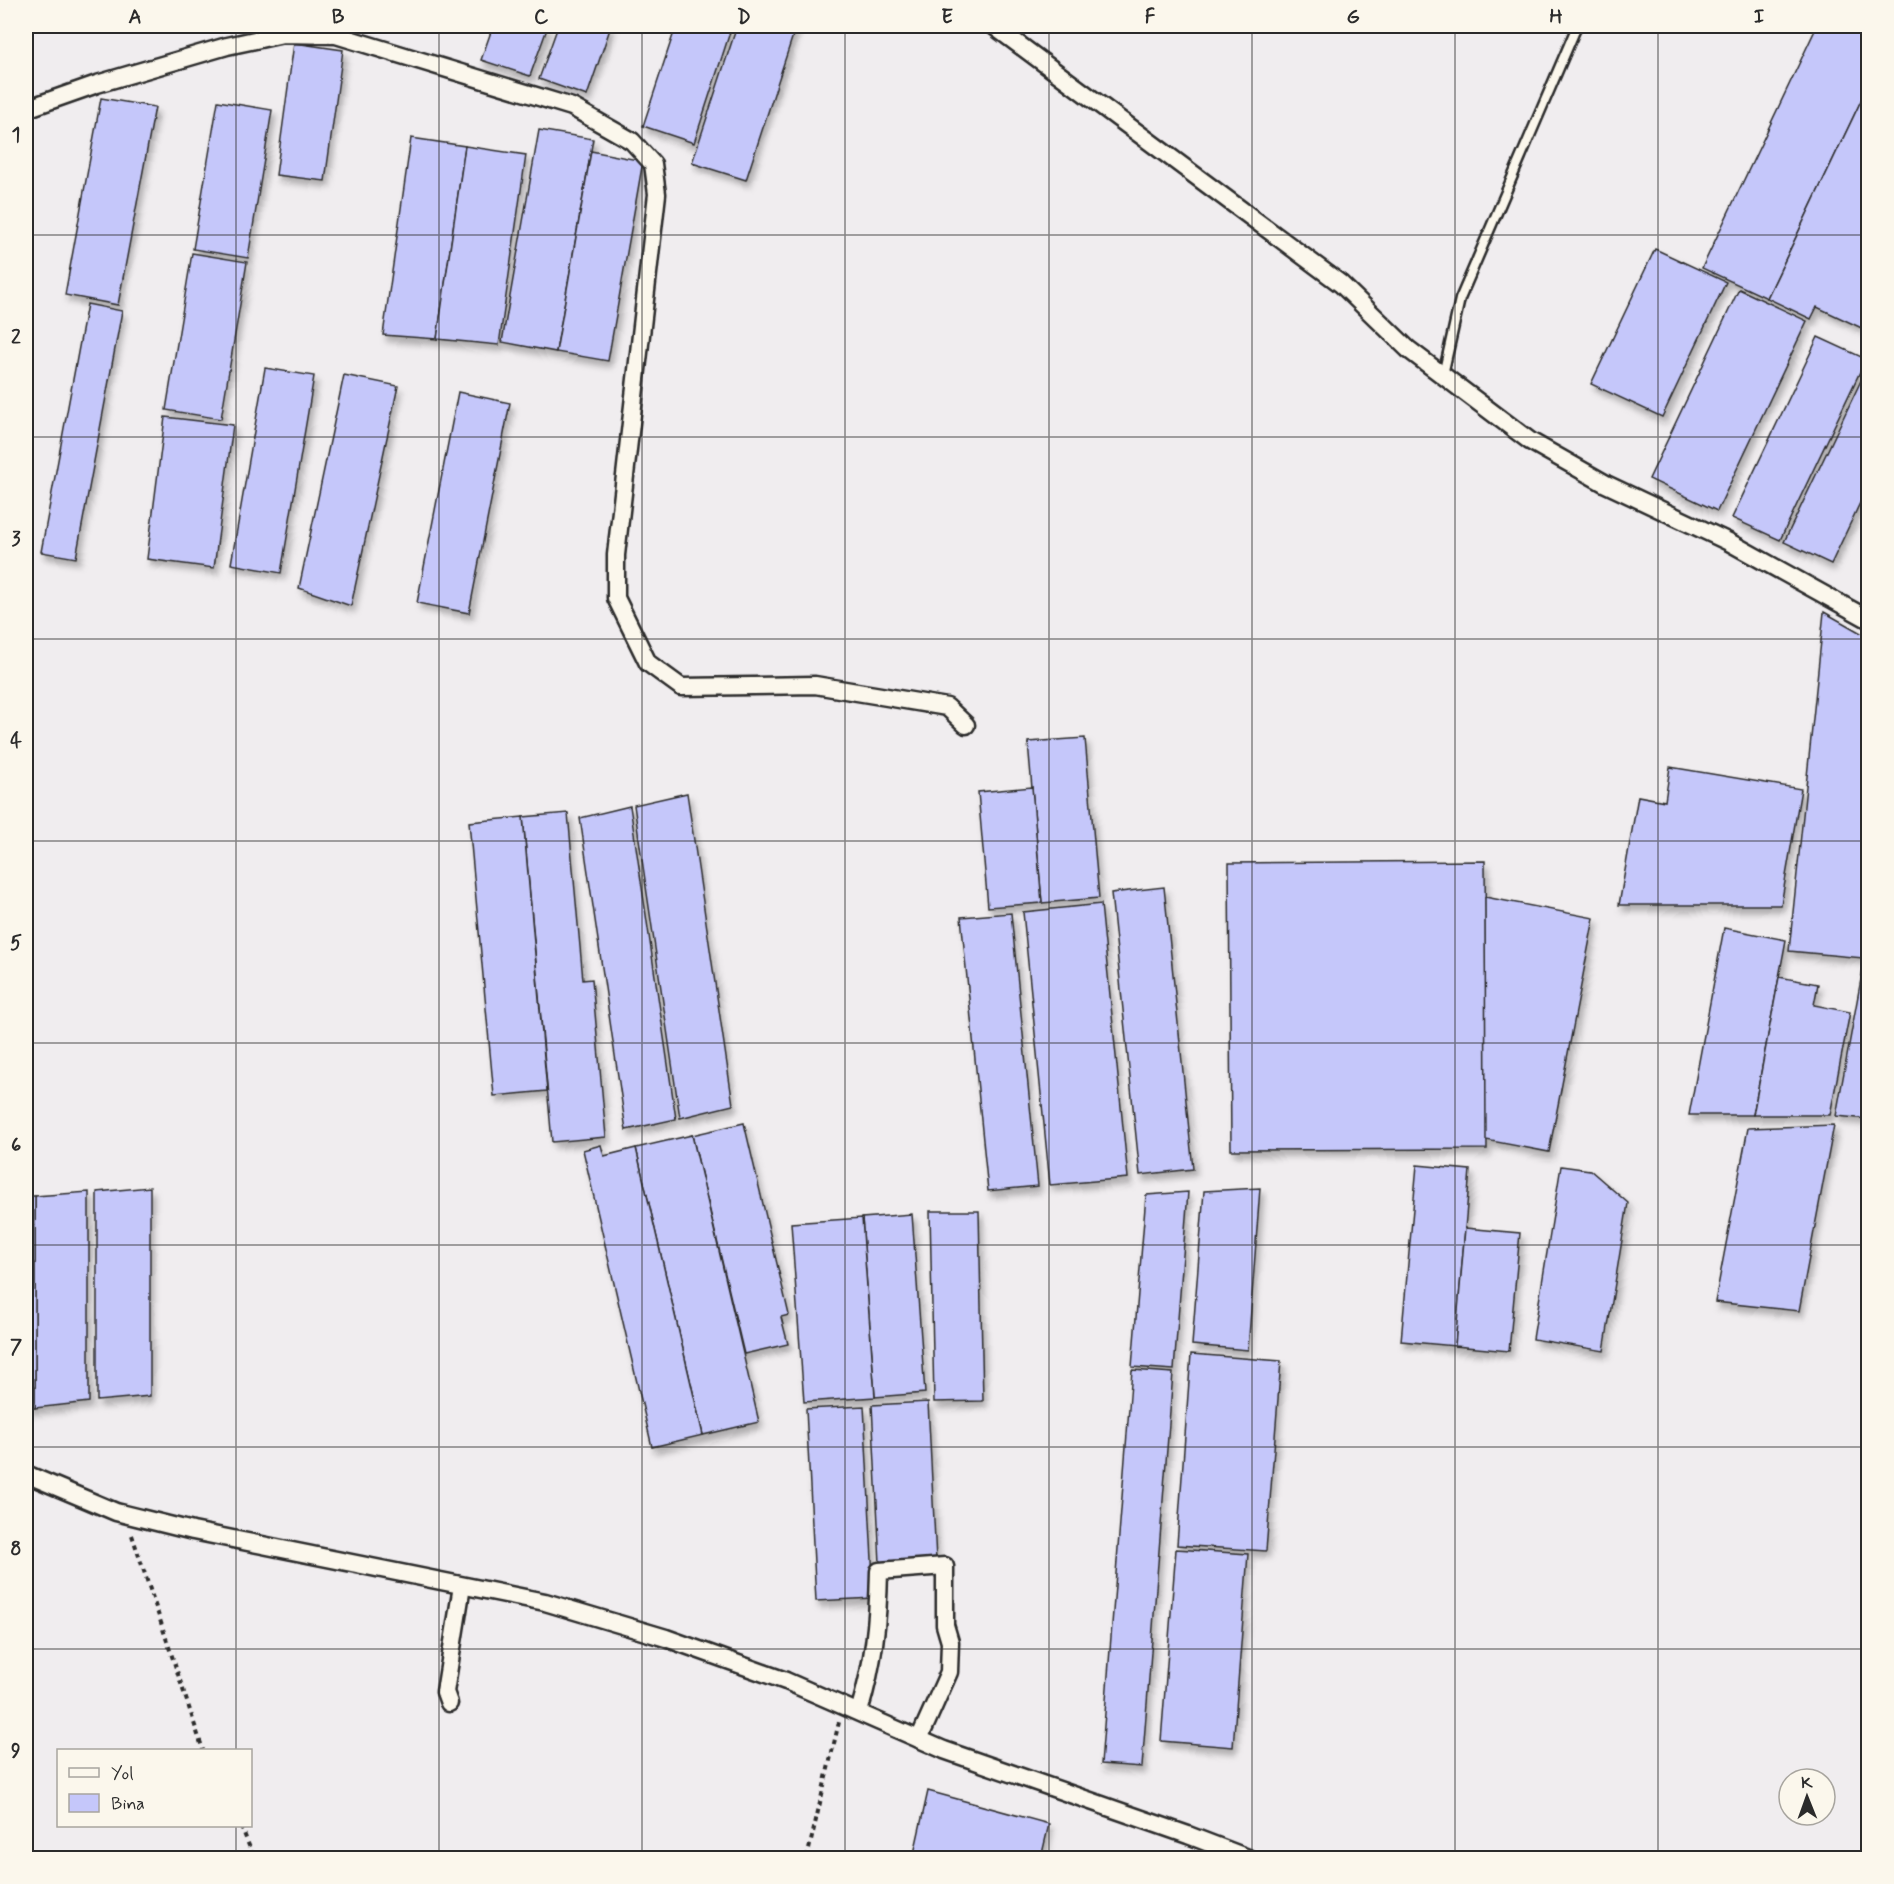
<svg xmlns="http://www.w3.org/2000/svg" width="1894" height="1884" font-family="Mynerve,sans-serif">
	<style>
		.building { fill: #c5c7fa; stroke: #2b2b2b; stroke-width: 1.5; filter: url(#shadow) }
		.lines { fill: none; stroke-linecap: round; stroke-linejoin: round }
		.lane-casing { stroke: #2b2b2b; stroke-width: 13 }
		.street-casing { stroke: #2b2b2b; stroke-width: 21 }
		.path { stroke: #2b2b2b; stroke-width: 4; stroke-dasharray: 4.5 4.5; stroke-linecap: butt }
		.lane { stroke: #fbf7ec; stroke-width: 8 }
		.street { stroke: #fbf7ec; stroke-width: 16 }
		.grid { fill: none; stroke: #2b2b2b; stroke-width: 1.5; stroke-opacity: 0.55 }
		.neatline { fill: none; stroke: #2b2b2b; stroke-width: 2 }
		.grid-label { font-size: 20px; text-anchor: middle; font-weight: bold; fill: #2b2b2b }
	</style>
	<defs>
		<filter id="shadow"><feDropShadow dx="3.5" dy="6" stdDeviation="3" flood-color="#0004"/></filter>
	</defs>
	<rect width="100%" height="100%" fill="#f0edef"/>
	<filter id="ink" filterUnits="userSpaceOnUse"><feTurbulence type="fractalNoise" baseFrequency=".0167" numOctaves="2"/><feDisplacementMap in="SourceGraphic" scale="12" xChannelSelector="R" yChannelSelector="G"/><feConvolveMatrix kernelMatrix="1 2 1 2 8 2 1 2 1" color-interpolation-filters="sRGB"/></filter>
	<g filter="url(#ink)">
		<g class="building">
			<path d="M493,26H548L530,76L481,60Z"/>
			<path d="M558,26H611L587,96L539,79Z"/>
			<path d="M676,26H732L694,143L643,126Z"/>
			<path d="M737,26H796L746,180L692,163Z"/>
			<path d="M1817,26H1868V86L1767,298L1702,268Z"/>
			<path d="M294,43L343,50L325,181L276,175Z"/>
			<path d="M1868,86V331L1817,307L1811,319L1767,298Z"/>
			<path d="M101,98L155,107L118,305L65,295Z"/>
			<path d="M218,101L272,110L248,258L193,249Z"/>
			<path d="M539,130L593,139L556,352L502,342Z"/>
			<path d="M411,138L465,146L437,339L383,335Z"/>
			<path d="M465,146L526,155L499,345L437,339Z"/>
			<path d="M591,151L643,161L608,361L556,352Z"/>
			<path d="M1655,249L1726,282L1662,417L1591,384Z"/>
			<path d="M192,253L247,262L221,419L166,410Z"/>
			<path d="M1739,289L1807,321L1717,511L1649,479Z"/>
			<path d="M87,304L122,311L76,558L41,552Z"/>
			<path d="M1818,337L1866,359L1780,540L1732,518Z"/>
			<path d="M265,368L314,376L281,573L231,564Z"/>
			<path d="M1867,368L1868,486L1831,564L1784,542Z"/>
			<path d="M344,375L398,386L351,606L299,588Z"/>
			<path d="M458,392L510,403L469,613L417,603Z"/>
			<path d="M165,417L233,425L214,568L147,559Z"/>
			<path d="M1824,612L1868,637V926L1863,958L1789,951Z"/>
			<path d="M1085,738L1099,898L1042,903L1028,742Z"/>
			<path d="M1670,767L1801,789L1781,905H1619L1638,796L1665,801Z"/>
			<path d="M1032,787L1042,903L988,907L978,792Z"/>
			<path d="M687,793L733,1105L680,1118L634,805Z"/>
			<path d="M630,806L676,1119L626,1130L580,818Z"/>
			<path d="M568,813L583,980L592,979L606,1137L552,1142L523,817Z"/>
			<path d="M523,817L547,1091L494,1096L469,822Z"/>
			<path d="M1485,861L1487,1149L1231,1150L1229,863Z"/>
			<path d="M1164,887L1193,1169L1140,1175L1111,893Z"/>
			<path d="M1485,897L1594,918L1549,1152L1486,1140Z"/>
			<path d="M1101,904L1128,1178L1050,1185L1023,912Z"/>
			<path d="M1011,913L1038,1186L988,1191L961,917Z"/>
			<path d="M1724,928L1786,940L1753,1115H1689Z"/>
			<path d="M1868,941V1119L1836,1116Z"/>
			<path d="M1779,977L1818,984L1814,1005L1850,1012L1830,1115H1753Z"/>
			<path d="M744,1123L789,1315L781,1317L788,1344L744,1354L692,1135Z"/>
			<path d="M1834,1125L1799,1311L1715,1302L1748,1128Z"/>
			<path d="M692,1135L759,1422L703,1435L636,1148Z"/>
			<path d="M601,1145L604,1156L636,1148L703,1435L652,1447L583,1150Z"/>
			<path d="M1417,1165L1470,1170L1455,1346L1401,1341Z"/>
			<path d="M1561,1166L1590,1170L1628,1203L1604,1351L1533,1339Z"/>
			<path d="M150,1187V1396L97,1401V1192Z"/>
			<path d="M1260,1188L1248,1350L1192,1345L1204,1191Z"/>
			<path d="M89,1192V1402L35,1408V1196Z"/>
			<path d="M1188,1192L1174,1370L1132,1367L1146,1195Z"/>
			<rect x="26" y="1196" width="9" height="212"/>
			<path d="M930,1211H979L983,1401L934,1402Z"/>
			<path d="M912,1214L925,1393L875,1397L862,1218Z"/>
			<path d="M862,1218L875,1397L804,1402L791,1223Z"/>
			<path d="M1465,1228L1520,1233L1509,1351L1455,1346Z"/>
			<path d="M1191,1354L1281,1361L1266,1551L1177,1545Z"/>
			<path d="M1132,1370L1173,1373L1142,1767L1101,1764Z"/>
			<path d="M928,1402L936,1560L880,1563L872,1405Z"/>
			<path d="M864,1406L874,1598L816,1601L806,1409Z"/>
			<path d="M1176,1549L1248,1554L1233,1747L1161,1741Z"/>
			<path d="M928,1791L1049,1824L1041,1858H913Z"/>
		</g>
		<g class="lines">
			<g class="lane-casing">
				<path id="lane" d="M1443,375L1460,299L1577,26"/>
			</g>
			<g class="street-casing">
				<g id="street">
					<path d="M994,26L1341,284L1408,349L1530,441L1606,484L1729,542L1868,619"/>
					<path d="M26,109L97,84L227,46L283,34L336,35L572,107L632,141L653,164L657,194L616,555V598L648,663L681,687L815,685L947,707L966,725"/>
					<path d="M26,1474L116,1512L193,1531L545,1602L666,1638L786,1681L944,1750L1188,1835L1248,1858"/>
					<path d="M449,1703L445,1692L462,1586"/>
					<path d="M859,1712C874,1662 878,1623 879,1571L945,1566V1625L950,1642L949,1672L919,1739"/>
				</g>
			</g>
			<g class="path">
				<path d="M132,1535L203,1750"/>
				<path d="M241,1826L254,1858"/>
				<path d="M807,1858L839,1722"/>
			</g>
			<use href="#lane" class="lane"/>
			<use href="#street" class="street"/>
		</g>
	</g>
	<path class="grid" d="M236,26V1750M439,26V1858M642,26V1858M845,26V1858M1049,26V1858M1252,26V1858M1455,26V1858M1658,26V1858M26,235H1868M26,437H1868M26,639H1868M26,841H1868M26,1043H1868M26,1245H1868M26,1447H1868M26,1649H1868M236,1826V1858"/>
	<rect width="1894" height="1884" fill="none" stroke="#fbf7ec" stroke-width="66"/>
	<rect x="57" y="1749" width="195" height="78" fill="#fbf7ec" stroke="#a8a59f" stroke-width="1.5"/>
	<rect x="69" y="1768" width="30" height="9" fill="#fbf7ec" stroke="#a8a59f" stroke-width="1.5"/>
	<text x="111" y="1779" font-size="18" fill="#2b2b2b">Yol</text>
	<rect x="69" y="1794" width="30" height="18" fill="#c5c7fa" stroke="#a8a59f" stroke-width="1.5"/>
	<text x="111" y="1809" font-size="18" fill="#2b2b2b">Bina</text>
	<g transform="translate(1807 1797) rotate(359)"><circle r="28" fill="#fbf7ec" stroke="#a8a59f" stroke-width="1.5"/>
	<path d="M0-4.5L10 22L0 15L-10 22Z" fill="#2b2b2b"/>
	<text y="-9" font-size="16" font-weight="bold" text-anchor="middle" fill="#2b2b2b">K</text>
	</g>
	<rect x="33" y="33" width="1828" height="1818" class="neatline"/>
	<g class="grid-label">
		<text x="135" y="23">A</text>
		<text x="338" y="23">B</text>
		<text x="541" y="23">C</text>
		<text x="744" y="23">D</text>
		<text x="947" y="23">E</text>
		<text x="1150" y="23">F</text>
		<text x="1353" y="23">G</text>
		<text x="1556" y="23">H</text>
		<text x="1759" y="23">I</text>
		<text x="16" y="141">1</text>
		<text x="16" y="343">2</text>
		<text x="16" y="545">3</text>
		<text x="16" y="747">4</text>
		<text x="16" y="949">5</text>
		<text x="16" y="1151">6</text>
		<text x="16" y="1353">7</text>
		<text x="16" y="1555">8</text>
		<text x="16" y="1757">9</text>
	</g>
</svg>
